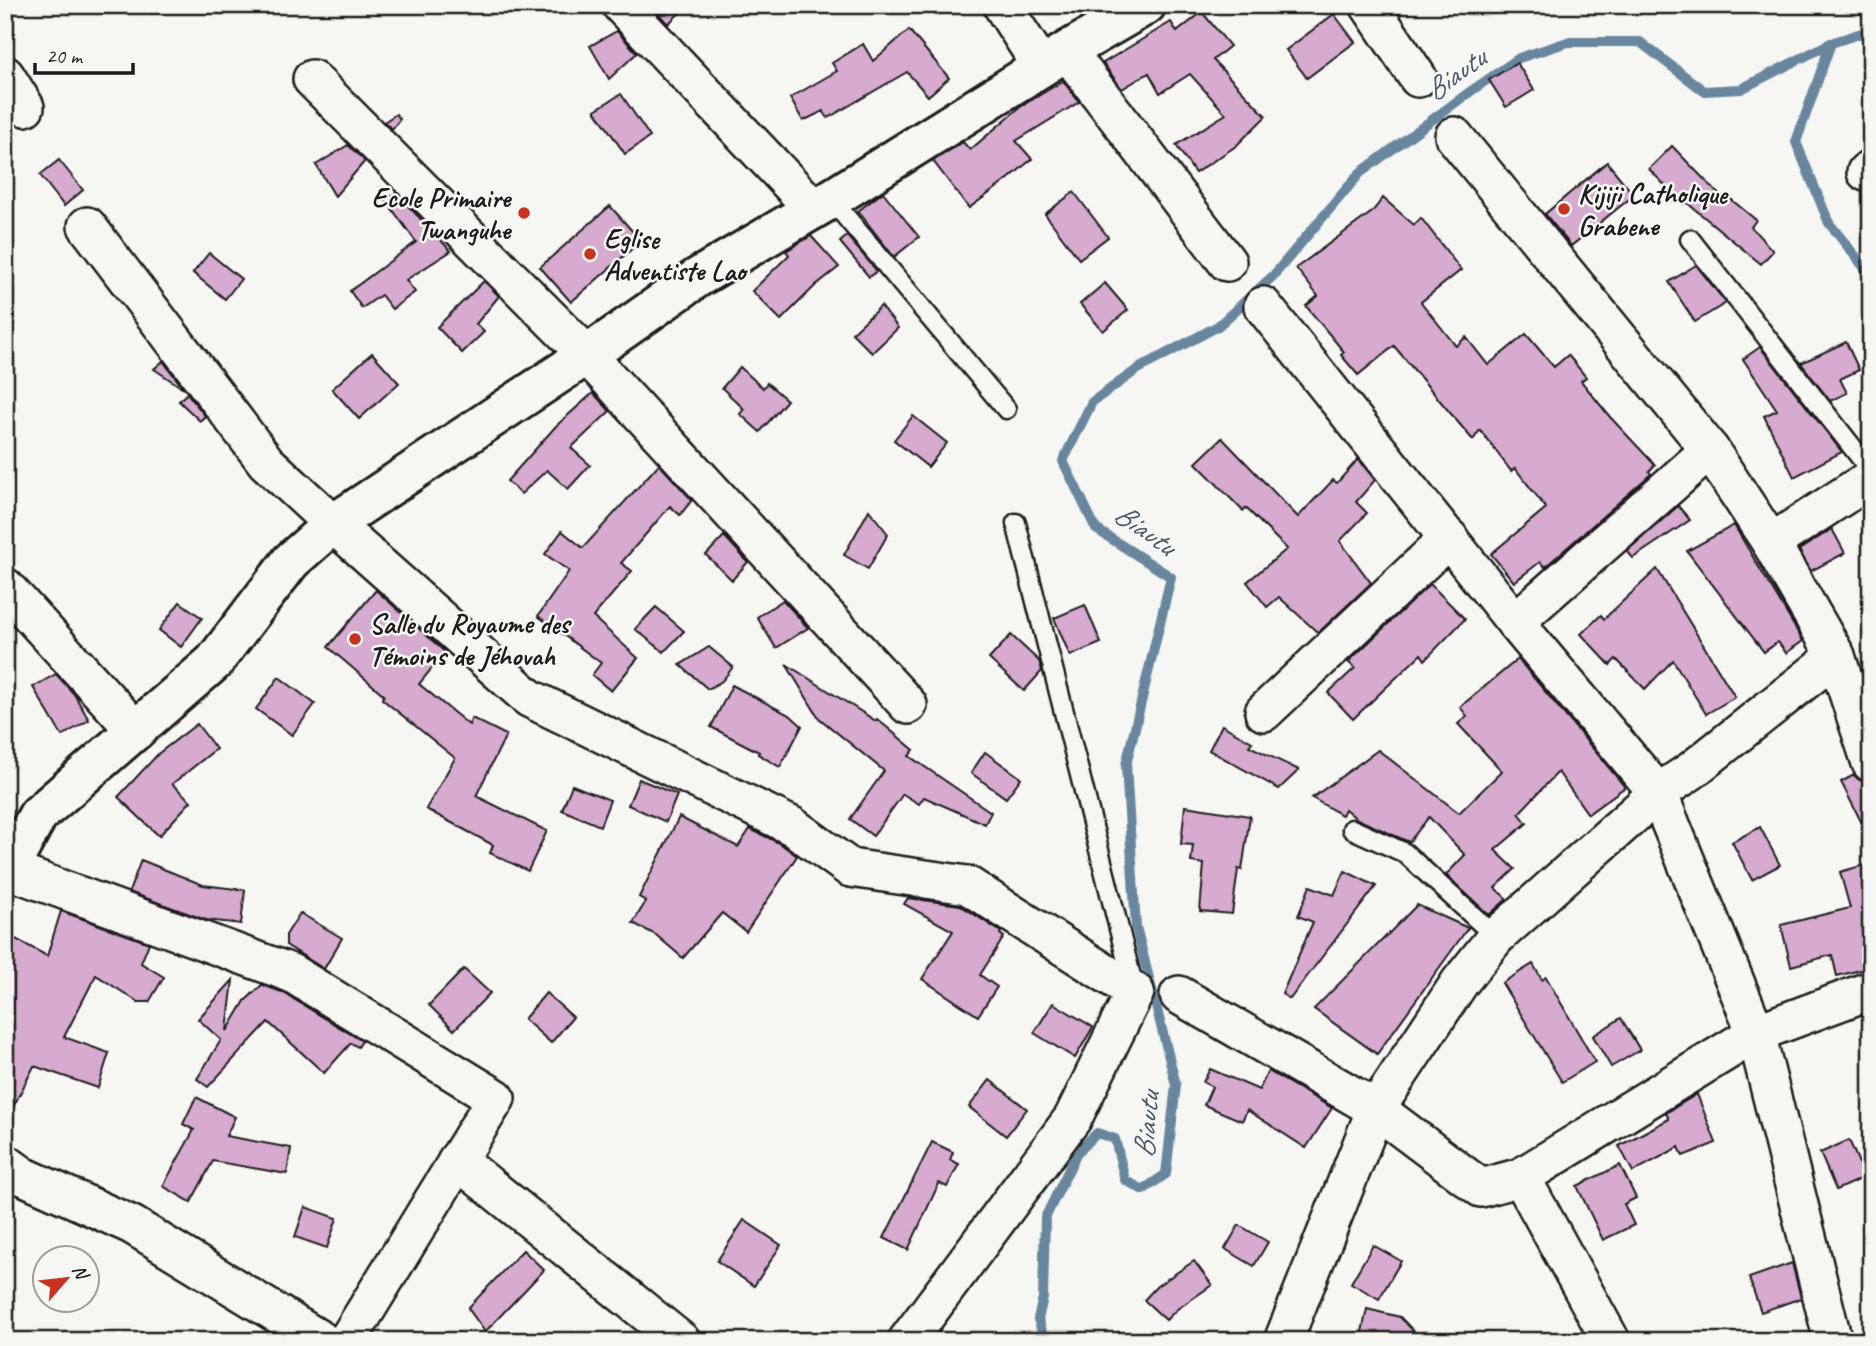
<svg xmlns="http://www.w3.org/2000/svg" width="1876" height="1346" font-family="Caveat,sans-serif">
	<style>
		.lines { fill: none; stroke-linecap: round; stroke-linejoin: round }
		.stream { stroke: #67879f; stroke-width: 10 }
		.building { fill: #d6abcf; stroke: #1c1c1c; stroke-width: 2 }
		.lane-casing { stroke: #1c1c1c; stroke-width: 23 }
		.street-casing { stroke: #1c1c1c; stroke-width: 42 }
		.secondary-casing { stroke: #1c1c1c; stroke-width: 44 }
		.lane { stroke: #f6f6f2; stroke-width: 18 }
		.street { stroke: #f6f6f2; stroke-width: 37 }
		.secondary { stroke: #f6f6f2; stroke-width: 38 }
		.poi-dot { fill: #c8321e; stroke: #f6f6f2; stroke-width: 2.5 }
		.labels { text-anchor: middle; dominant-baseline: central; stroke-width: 5; stroke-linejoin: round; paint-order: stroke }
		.poi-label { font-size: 28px; font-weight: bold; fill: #1c1c1c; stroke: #f6f6f2; text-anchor: start }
		.water-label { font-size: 30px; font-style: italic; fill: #485a69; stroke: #f6f6f2 }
	</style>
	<rect width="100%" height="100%" fill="#f6f6f2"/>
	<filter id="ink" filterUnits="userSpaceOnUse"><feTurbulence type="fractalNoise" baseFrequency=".0143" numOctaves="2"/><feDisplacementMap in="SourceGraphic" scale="14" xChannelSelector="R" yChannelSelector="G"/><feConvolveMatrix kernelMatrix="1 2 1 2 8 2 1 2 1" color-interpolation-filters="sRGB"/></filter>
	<g filter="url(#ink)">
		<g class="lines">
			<g class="stream">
				<path d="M1831,43L1796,142L1829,223L1871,276"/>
				<path d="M1045,1341L1038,1319L1043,1298L1045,1218L1077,1153L1097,1133L1115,1139L1125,1180L1143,1190L1166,1174L1176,1085L1136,927L1126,765L1171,577L1096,529L1063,461L1092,402L1138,369L1218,326L1273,276L1360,173L1471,91L1519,58L1568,42H1640L1704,91L1741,89L1831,43L1871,30"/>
			</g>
		</g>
		<g class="building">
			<path d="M663,5H688L668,24L655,10Z"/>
			<path d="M1202,12L1230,46L1213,60L1266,116L1236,146L1195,173L1176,145L1226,114L1190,74L1160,93L1149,73L1122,89L1103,63L1171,22L1177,32Z"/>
			<path d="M1334,14L1355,42L1307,78L1286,50Z"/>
			<path d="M909,30L949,78L928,96L907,72L828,118L823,111L803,121L790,98L837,71L832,63L863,44L873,61Z"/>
			<path d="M617,31L637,53L609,79L590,46Z"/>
			<path d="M1517,63L1534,90L1506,107L1489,80Z"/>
			<path d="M1063,81L1079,102L1016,141L1032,159L1006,181L969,208L933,161L963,142L970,150L1020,107Z"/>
			<path d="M621,94L650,137L625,154L595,110Z"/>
			<path d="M396,114L400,119L392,129L384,122Z"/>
			<path d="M348,145L365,161L335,196L316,165Z"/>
			<path d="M1672,146L1725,201L1728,197L1756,220L1751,227L1773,251L1761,264L1686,202L1683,204L1649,169Z"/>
			<path d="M59,160L83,190L64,206L40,175Z"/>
			<path d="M1607,162L1634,195L1571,246L1545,214Z"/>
			<path d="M883,192L919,237L894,257L858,211Z"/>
			<path d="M1074,192L1108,237L1079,259L1045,214Z"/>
			<path d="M396,193L451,251L406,280L415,292L392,309L381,295L362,308L350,291L416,242L385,199Z"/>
			<path d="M1383,198L1414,225L1421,218L1461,270L1421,302L1456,346L1466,337L1488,365L1526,334L1554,367L1568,355L1586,377L1581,381L1610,417L1655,465L1649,471L1651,474L1545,567L1540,562L1514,582L1491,554L1546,508L1515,468L1511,471L1480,430L1473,440L1394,346L1358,375L1341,355L1344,352L1306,306L1318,296L1296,268L1372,212Z"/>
			<path d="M610,206L641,241L571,302L540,267Z"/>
			<path d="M811,236L839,267L816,285L781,320L752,291L789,255L786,251Z"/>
			<path d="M847,236L877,271L869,277L840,242Z"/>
			<path d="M209,253L241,279L225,299L193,273Z"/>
			<path d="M1696,265L1726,303L1695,322L1669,282Z"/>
			<path d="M484,281L499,296L476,324L484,332L462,353L437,327Z"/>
			<path d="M1105,283L1128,310L1103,331L1080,304Z"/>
			<path d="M881,306L898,328L872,353L852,333Z"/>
			<path d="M1846,342L1859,370L1840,379L1847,393L1830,401L1801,363Z"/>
			<path d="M1760,347L1842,452L1794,477L1764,416L1777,410L1743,359Z"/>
			<path d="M372,353L399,383L359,419L332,389Z"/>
			<path d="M163,361L184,389L154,369Z"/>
			<path d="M740,367L763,388L767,383L787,400L760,432L740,414L744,409L722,388Z"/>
			<path d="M187,393L205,416L200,421L179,401Z"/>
			<path d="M593,393L610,411L571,448L590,465L568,489L547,470L521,494L507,481L556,426Z"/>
			<path d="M913,416L947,443L928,467L894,440Z"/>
			<path d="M1222,438L1298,517L1333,480L1337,483L1358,459L1375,480L1356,502L1367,513L1340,541L1371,583L1318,633L1279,597L1267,607L1247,582L1287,549L1246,508L1243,511L1196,463Z"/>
			<path d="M659,464L692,500L680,515L670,506L621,563L632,571L593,617L638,658L611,691L592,675L601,663L538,616L569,571L545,554L562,531L583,548Z"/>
			<path d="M1678,506L1690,520L1633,558L1627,551Z"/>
			<path d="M869,510L888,534L868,569L844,555Z"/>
			<path d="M1734,525L1803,641L1786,653L1778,642L1764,652L1687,551Z"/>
			<path d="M1832,529L1845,553L1811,571L1799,550Z"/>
			<path d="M724,536L748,562L732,580L706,555Z"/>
			<path d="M1657,569L1735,697L1706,714L1673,660L1645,689L1616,659L1610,665L1581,634L1601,615L1604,619Z"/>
			<path d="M1430,584L1465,619L1425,660L1421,654L1353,719L1328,693L1355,668L1348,662Z"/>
			<path d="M376,590L445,652L419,684L469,725L472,718L506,735L476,796L547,831L528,871L490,853L493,845L426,809L455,758L382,699L384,695L328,647Z"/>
			<path d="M783,600L808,628L776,648L757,617Z"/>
			<path d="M180,602L202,618L181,647L159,630Z"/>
			<path d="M1085,605L1101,643L1070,656L1054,618Z"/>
			<path d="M656,607L684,631L664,652L635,629Z"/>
			<path d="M1011,635L1039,661L1042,671L1024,691L989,659Z"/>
			<path d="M709,647L733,667L722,681L708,689L680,665Z"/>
			<path d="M1518,659L1625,787L1588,814L1558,772L1519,813L1527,823L1495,850L1515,869L1495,888L1507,899L1489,915L1446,875L1465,855L1429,817L1409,842L1357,819L1345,809L1342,815L1312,798L1378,750L1459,813L1502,771L1458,724L1467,716L1460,707Z"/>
			<path d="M786,664L876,721L877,719L914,750L909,756L991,812L985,824L924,797L919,804L903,794L873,836L850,819L884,771L819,718Z"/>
			<path d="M56,674L74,694L89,720L62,736L33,687Z"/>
			<path d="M279,677L315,704L292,735L256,709Z"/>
			<path d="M732,685L791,716L802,726L780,767L758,754L759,752L711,727Z"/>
			<path d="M197,724L216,749L172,784L191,801L159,836L118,797L159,753Z"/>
			<path d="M1222,725L1252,742L1249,746L1299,770L1279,789L1209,750Z"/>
			<path d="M985,752L1021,778L1006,798L971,773Z"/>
			<path d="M1854,775L1858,779L1871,783V841L1841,782Z"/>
			<path d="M639,779L677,795L666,822L628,805Z"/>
			<path d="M572,785L610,800L600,826L562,810Z"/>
			<path d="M1185,806L1250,816L1242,870L1238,869L1232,914L1200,911L1204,864L1191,862L1193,845L1181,844Z"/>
			<path d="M679,817L738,847L750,829L781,844L797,856L746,932L722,913L683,958L656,935L633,923L646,901L639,897Z"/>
			<path d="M1760,827L1780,865L1752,880L1732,842Z"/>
			<path d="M141,860L203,885L245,890L241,924L206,920L129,892Z"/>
			<path d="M1871,863V967L1837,976L1832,955L1791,966L1781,925L1850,908L1840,872Z"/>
			<path d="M1345,871L1376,886L1290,999L1282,994L1313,922L1298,916L1310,886L1334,895Z"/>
			<path d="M908,898L960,905L1001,932L1000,934L1004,937L980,975L997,987L978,1016L922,979L953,931L904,904Z"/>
			<path d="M1417,905L1468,928L1377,1054L1314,1009Z"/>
			<path d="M61,911L149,943L141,963L164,977L149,1002H138L96,975L64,1037L109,1053L98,1088L34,1066L5,1123V953L14,938L47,956Z"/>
			<path d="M300,913L342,938L324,969L286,945V935Z"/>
			<path d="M1533,964L1542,980L1546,977L1595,1062L1562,1082L1502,983Z"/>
			<path d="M464,969L490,993L454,1030L429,1005Z"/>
			<path d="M233,980L227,1031L245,1001L262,985L282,992L362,1041L358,1047L351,1043L324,1073L268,1022L208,1087L197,1079L221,1040L198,1019Z"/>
			<path d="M546,993L573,1017L551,1043L524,1019Z"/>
			<path d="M1053,1003L1093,1027L1075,1058L1034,1033Z"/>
			<path d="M1621,1018L1640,1050L1611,1067L1593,1036Z"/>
			<path d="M1210,1069L1259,1090L1268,1071L1332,1108L1306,1148L1247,1110L1242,1121L1204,1105L1212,1087L1203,1082Z"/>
			<path d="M990,1080L1027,1109L1006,1136L969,1107Z"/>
			<path d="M1697,1094L1716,1143L1683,1156L1679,1147L1633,1172L1619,1146L1669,1119L1666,1113Z"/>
			<path d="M196,1097L235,1117L226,1136L291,1148L287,1174L213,1161L191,1202L163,1186L194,1130L183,1124Z"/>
			<path d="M1849,1140L1865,1177L1836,1190L1820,1153Z"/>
			<path d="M932,1142L953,1152L950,1160L959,1164L947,1187L939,1183L908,1250L884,1238Z"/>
			<path d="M1620,1165L1636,1198L1624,1204L1634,1225L1603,1240L1577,1186Z"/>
			<path d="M305,1207L337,1218L327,1248L295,1237Z"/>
			<path d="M744,1220L781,1245L754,1286L717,1261Z"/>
			<path d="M1239,1225L1268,1242L1254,1266L1225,1249Z"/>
			<path d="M1373,1245L1401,1261L1379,1299L1351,1283Z"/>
			<path d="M523,1250L544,1270L485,1332L468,1308Z"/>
			<path d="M1194,1261L1212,1285L1176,1310L1166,1320L1144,1300L1157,1286Z"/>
			<path d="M1792,1263L1801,1298L1761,1312L1749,1278Z"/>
			<path d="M1367,1309L1400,1317L1423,1341H1360Z"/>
		</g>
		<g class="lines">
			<g class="lane-casing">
				<g id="lane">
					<path d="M831,199L1006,409"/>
					<path d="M1690,239L1871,471"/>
					<path d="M1016,523L1134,988"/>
					<path d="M1352,829L1405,853L1496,937"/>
				</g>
			</g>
			<g class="street-casing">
				<g id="street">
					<path d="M621,5L814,209"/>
					<path d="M1002,5L1042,67"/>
					<path d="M1369,5L1418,78"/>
					<path d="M1067,51L1227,262"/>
					<path d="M5,75L25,107"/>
					<path d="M312,79L587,355L908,705"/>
					<path d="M1454,136L1710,450L1771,543L1836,656L1871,763"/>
					<path d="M1866,172L1871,168"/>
					<path d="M87,226L266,462L333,524L529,698L792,826L850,868L967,885L1135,992L1073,1118L907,1341"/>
					<path d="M1263,306L1515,622L1658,793L1756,1033L1833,1341"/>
					<path d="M1771,543L1871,478"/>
					<path d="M5,587L136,731"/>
					<path d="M1515,622L1710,450"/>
					<path d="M1264,712L1449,538"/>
					<path d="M9,870L291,973L496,1098L347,1341"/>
					<path d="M1179,995L1376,1109L1481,1188L1521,1177L1756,1033L1871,990"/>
					<path d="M457,1160L681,1341"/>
					<path d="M5,1163L23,1176L132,1225L322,1341"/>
					<path d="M1521,1177L1611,1341"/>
					<path d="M1283,1341L1376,1109L1460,982L1496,937L1658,793L1691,771L1836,656"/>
				</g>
			</g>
			<g class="secondary-casing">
				<path id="secondary" d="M5,876L38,815L214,662L291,561L333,524L587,355L697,278L831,199L1067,51L1146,5"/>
			</g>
			<use href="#lane" class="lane"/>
			<use href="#street" class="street"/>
			<use href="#secondary" class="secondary"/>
		</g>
	</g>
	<g class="poi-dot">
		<circle cx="1564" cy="209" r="7"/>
		<circle cx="524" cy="213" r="7"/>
		<circle cx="590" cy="254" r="7"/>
		<circle cx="355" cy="639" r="7"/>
	</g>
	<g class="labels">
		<g class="poi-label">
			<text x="1578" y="193">Kijiji Catholique<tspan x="1578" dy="32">Grabene</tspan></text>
			<text x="510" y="197" text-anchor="end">Ecole Primaire<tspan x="510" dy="32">Twanguhe</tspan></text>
			<text x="604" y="238">Eglise<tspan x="604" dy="32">Adventiste Lao</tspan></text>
			<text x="369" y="623">Salle du Royaume des<tspan x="369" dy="32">Témoins de Jéhovah</tspan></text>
		</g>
		<g class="water-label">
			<text transform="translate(1455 74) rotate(-36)">Biautu</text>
			<text transform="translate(1145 529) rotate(35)">Biautu</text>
			<text transform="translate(1146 1125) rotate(-85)">Biautu</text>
		</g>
	</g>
	<rect width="1876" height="1346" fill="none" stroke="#f6f6f2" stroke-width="28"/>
	<rect x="14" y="14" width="1848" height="1318" fill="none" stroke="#1c1c1c" stroke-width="2.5" filter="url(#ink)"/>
	<g transform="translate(66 1279) rotate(62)"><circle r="33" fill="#f6f6f2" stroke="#9f9f9c" stroke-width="2"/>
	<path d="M0-5L12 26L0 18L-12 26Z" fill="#c8321e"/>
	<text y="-10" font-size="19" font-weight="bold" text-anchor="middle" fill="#1c1c1c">N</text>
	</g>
	<path d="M35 63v10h98v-10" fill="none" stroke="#1c1c1c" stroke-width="3.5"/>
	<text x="46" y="63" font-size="21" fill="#1c1c1c" stroke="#f6f6f2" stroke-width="5" paint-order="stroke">20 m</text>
</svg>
